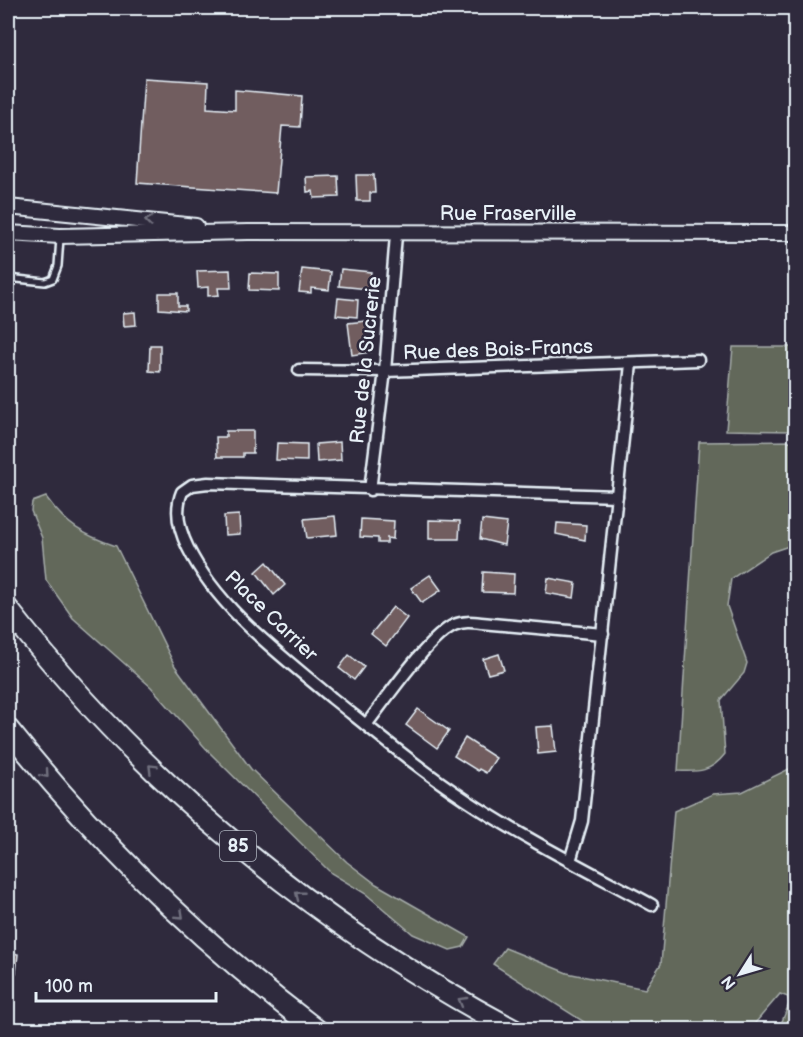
<svg xmlns="http://www.w3.org/2000/svg" width="803" height="1037" font-family="'Balsamiq Sans',sans-serif">
	<style>
		.green { fill: #62675a; stroke: #a5aca9; stroke-width: 1.5 }
		.building { fill: #715d5e; stroke: #e8f1f8; stroke-width: 1.5 }
		.lines { fill: none; stroke-linecap: round; stroke-linejoin: round }
		.service-casing { stroke: #e8f1f8; stroke-width: 10 }
		.minor-casing { stroke: #e8f1f8; stroke-width: 15 }
		.tertiary-casing { stroke: #e8f1f8; stroke-width: 18 }
		.motorway-casing { stroke: #e8f1f8; stroke-width: 24 }
		.service { stroke: #2f2a3d; stroke-width: 5 }
		.minor { stroke: #2f2a3d; stroke-width: 10 }
		.tertiary { stroke: #2f2a3d; stroke-width: 14 }
		.motorway { stroke: #2f2a3d; stroke-width: 20 }
		.oneway { stroke: #70707e }
		.labels { text-anchor: middle; dominant-baseline: central; stroke-width: 5; stroke-linejoin: round; paint-order: stroke }
		.shield { fill: #2f2a3d; stroke: #b0b5c0; stroke-width: 1.5 }
		.shield-label { font-size: 18px; font-weight: bold; fill: #e8f1f8 }
		.street-label { font-size: 20px; fill: #e8f1f8; stroke: #2f2a3d }
	</style>
	<rect width="100%" height="100%" fill="#2f2a3d"/>
	<filter id="ink" filterUnits="userSpaceOnUse"><feTurbulence type="fractalNoise" baseFrequency=".0167" numOctaves="2"/><feDisplacementMap in="SourceGraphic" scale="12" xChannelSelector="R" yChannelSelector="G"/><feConvolveMatrix kernelMatrix="1 2 1 2 8 2 1 2 1" color-interpolation-filters="sRGB"/></filter>
	<g filter="url(#ink)">
		<g class="green">
			<path d="M733,347H795V431L726,430Z"/>
			<path d="M795,441V544L771,552L731,579L727,606L747,663L744,673L721,700L725,754C711,772 699,772 678,771L699,442Z"/>
			<path d="M46,497C66,525 83,535 116,546L175,666L251,769L347,862L376,884L469,937L463,947L450,950L413,934L366,894L331,873L210,753L151,687L73,618L46,580L42,538L31,511L32,502Z"/>
			<path d="M793,767L796,768L795,1029H779L789,1004L788,997L780,994L750,1029H595L493,964L505,948L567,973L645,989L661,964L674,811L713,794L742,792Z"/>
		</g>
		<g class="building">
			<path d="M144,78L208,82L207,108L235,110V90L302,96L300,127L282,126L276,193L137,183Z"/>
			<path d="M356,175H374L375,193H370V201H357Z"/>
			<path d="M338,176L339,197L314,198L313,191L307,192L306,177Z"/>
			<path d="M302,269L331,272L329,290L311,288V293L299,292Z"/>
			<path d="M341,269L371,272L369,289L339,286Z"/>
			<path d="M230,270L231,288H218L219,295L208,296V287L198,288L197,271Z"/>
			<path d="M250,273L279,274V291L249,290Z"/>
			<path d="M159,293H178V306H186V311L159,309Z"/>
			<path d="M338,298L358,300L357,317L336,315Z"/>
			<path d="M135,312L136,325L124,326L123,313Z"/>
			<path d="M366,321L371,352L352,355L348,323Z"/>
			<path d="M150,345H160V372L149,371Z"/>
			<path d="M226,431H253V453H243V457H217L216,437H226Z"/>
			<path d="M340,442L341,460L317,462L316,444Z"/>
			<path d="M277,443L307,444V461L276,460Z"/>
			<path d="M239,515L240,534L225,535L224,516Z"/>
			<path d="M335,516L337,535L307,538L304,519Z"/>
			<path d="M361,519L394,521L393,539L387,538V543H378V538L360,537Z"/>
			<path d="M429,520L460,521L459,539H429Z"/>
			<path d="M482,520L507,523L504,545L480,539Z"/>
			<path d="M557,523L586,525L585,540L556,534Z"/>
			<path d="M267,562L285,585L274,595L256,572Z"/>
			<path d="M483,572L514,574L513,593L482,592Z"/>
			<path d="M430,575L441,590L422,603L411,588Z"/>
			<path d="M548,578L576,583L574,598L546,593Z"/>
			<path d="M393,607L407,618L386,646L371,634Z"/>
			<path d="M499,654L504,670L488,674L483,659Z"/>
			<path d="M349,655L364,667L354,680L339,668Z"/>
			<path d="M418,709L449,731L437,748L406,725Z"/>
			<path d="M553,726L556,752L538,754L536,727Z"/>
			<path d="M465,738L496,758L486,773L479,769L478,771L454,756Z"/>
			<path d="M12,953L18,954L16,973L10,972Z"/>
		</g>
		<g class="lines">
			<g class="service-casing">
				<path id="service" d="M8,278L45,282L53,279L58,266L60,238"/>
			</g>
			<g class="minor-casing">
				<g id="minor">
					<path d="M299,370L385,371L698,360"/>
					<path d="M370,490L385,371L396,235"/>
					<path d="M617,496L208,483L192,485L182,492C174,511 179,530 188,548C218,609 281,655 332,698C376,733 419,769 466,800C525,839 589,871 652,905"/>
					<path d="M366,725C385,701 428,637 454,625C463,621 472,622 481,623L603,634"/>
					<path d="M570,861L582,821L631,364"/>
				</g>
			</g>
			<g class="tertiary-casing">
				<g id="tertiary">
					<path d="M8,207L196,226"/>
					<path d="M8,233L60,236L248,232L796,233"/>
				</g>
			</g>
			<g class="motorway-casing">
				<g id="motorway">
					<path d="M8,609C143,783 319,927 514,1030"/>
					<path d="M8,729C98,842 201,943 317,1030"/>
				</g>
			</g>
			<use href="#service" class="service"/>
			<use href="#minor" class="minor"/>
			<use href="#tertiary" class="tertiary"/>
			<use href="#motorway" class="motorway"/>
		</g>
		<defs><path id="oneway-chevron" d="M-2-3.5L2.5 0L-2 3.5" fill="none" stroke-width="1.6" stroke-linecap="round" stroke-linejoin="round" transform="scale(1.5)"/></defs>
		<g class="oneway">
			<use href="#oneway-chevron" transform="translate(149 221) rotate(-173)"/>
			<use href="#oneway-chevron" transform="translate(152 768) rotate(-135)"/>
			<use href="#oneway-chevron" transform="translate(45 774) rotate(49)"/>
			<use href="#oneway-chevron" transform="translate(299 895) rotate(-142)"/>
			<use href="#oneway-chevron" transform="translate(180 915) rotate(43)"/>
			<use href="#oneway-chevron" transform="translate(462 1001) rotate(-150)"/>
		</g>
	</g>
	<g class="labels">
		<rect class="shield" x="220" y="831" width="36" height="30" rx="4.5"/>
		<g class="shield-label">
			<text x="238" y="846">85</text>
		</g>
		<g class="street-label">
			<text x="508" y="214">Rue Fraserville</text>
			<text transform="translate(498 350) rotate(-2)">Rue des Bois-Francs</text>
			<text transform="translate(366 360) rotate(-84)">Rue de la Sucrerie</text>
			<text transform="translate(271 616) rotate(44)">Place Carrier</text>
		</g>
	</g>
	<rect width="803" height="1037" fill="none" stroke="#2f2a3d" stroke-width="30"/>
	<rect x="15" y="15" width="773" height="1007" fill="none" stroke="#e8f1f8" stroke-width="2" filter="url(#ink)"/>
	<g transform="translate(740 974) rotate(233)" stroke="#2f2a3d" stroke-width="4.5" paint-order="stroke">
	<path d="M0-4.5L10 22L0 15L-10 22Z" fill="#e8f1f8"/>
	<text y="-9" font-size="16" font-weight="bold" text-anchor="middle" fill="#e8f1f8">N</text>
	</g>
	<path d="M36 992v9h180v-9" fill="none" stroke="#e8f1f8" stroke-width="3"/>
	<text x="45" y="992" font-size="18" fill="#e8f1f8" stroke="#2f2a3d" stroke-width="4.5" paint-order="stroke">100 m</text>
</svg>
